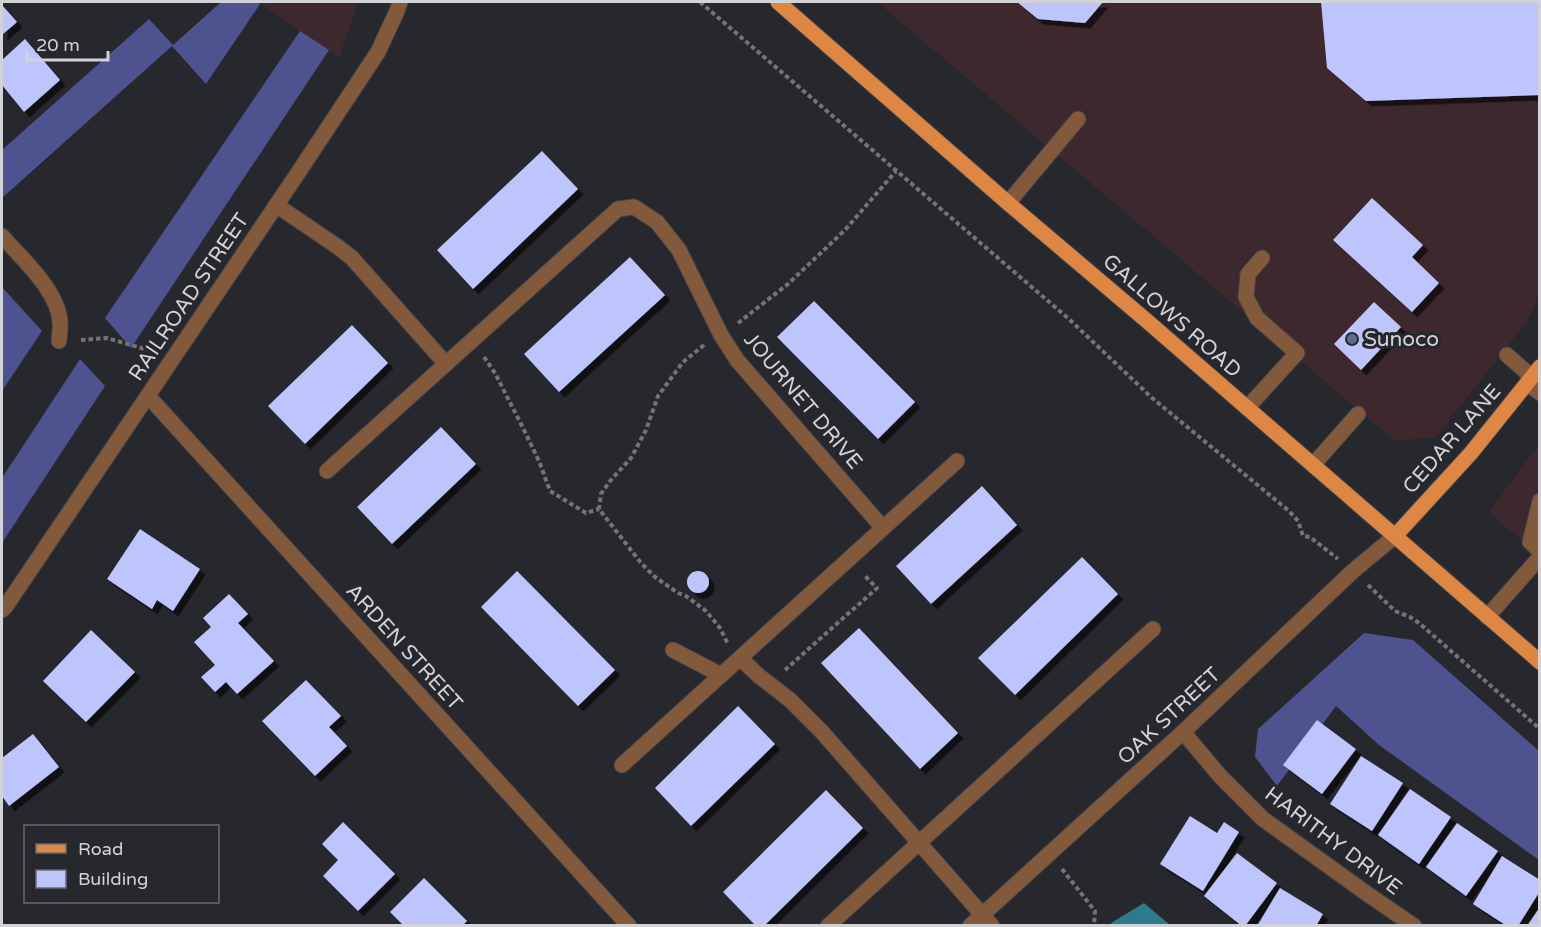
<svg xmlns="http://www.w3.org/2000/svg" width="1541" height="927" font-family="'Varela Round',sans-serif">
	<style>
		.commercial { fill: #3d292d }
		.forest { fill: #4e528f }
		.water { fill: #2d7a8b }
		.building { fill: #bec4fc; filter: url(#shadow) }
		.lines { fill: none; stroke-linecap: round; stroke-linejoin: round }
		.minor-casing { stroke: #424349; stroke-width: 17 }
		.major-casing { stroke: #424349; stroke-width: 17 }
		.path { stroke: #737379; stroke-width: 4; stroke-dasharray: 4.5 3; stroke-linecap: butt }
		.minor { stroke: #83593b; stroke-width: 15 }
		.major { stroke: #de8744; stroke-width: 15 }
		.service-dot { fill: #5c6f8a; stroke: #27272e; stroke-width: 2 }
		.labels { text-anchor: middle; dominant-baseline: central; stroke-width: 6; stroke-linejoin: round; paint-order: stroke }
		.street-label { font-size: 21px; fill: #d2d3d7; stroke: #27272e }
		.poi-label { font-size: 21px; fill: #d2d3d7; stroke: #27272e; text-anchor: start }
	</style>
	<defs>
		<filter id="shadow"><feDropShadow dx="5.5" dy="5.5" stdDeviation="0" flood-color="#0009"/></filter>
	</defs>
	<rect width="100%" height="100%" fill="#27272e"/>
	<g class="commercial">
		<path d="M258,2H358L339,57Z"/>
		<path d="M877,2H1539V295L1528,320L1436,437L1395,441Z"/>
		<path d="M1539,444V556L1489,512Z"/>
	</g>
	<g class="forest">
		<path d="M221,2H258L260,4L206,84L172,46L2,198V150L149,19L173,45Z"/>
		<path d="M300,31L329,50L131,348L105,318Z"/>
		<path d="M2,287L42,331L2,391Z"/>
		<path d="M80,359L105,386L2,543V478Z"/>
		<path d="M1364,633L1413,640L1539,751V860L1379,745L1336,706L1277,786L1255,757L1258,729Z"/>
	</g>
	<path class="water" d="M1144,903L1170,925L1113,926L1111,923Z"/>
	<g class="building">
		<path d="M1017,2H1103L1085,23L1038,19Z"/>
		<path d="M1321,2H1540V95L1366,101L1327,68Z"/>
		<path d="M2,5L17,22L2,35Z"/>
		<path d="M25,39L60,80L24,112L2,85V60Z"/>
		<path d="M542,151L578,189L473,289L437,250Z"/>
		<path d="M1372,198L1423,245L1412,257L1439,283L1412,312L1333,240Z"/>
		<path d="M630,257L665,295L559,392L524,354Z"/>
		<path d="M814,301L915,402L878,439L777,337Z"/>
		<path d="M1374,302L1401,327L1361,370L1334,344Z"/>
		<path d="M352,325L388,363L305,444L268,406Z"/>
		<path d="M441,427L476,464L392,544L357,507Z"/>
		<path d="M982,486L1017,525L931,604L896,566Z"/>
		<path d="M140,529L200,569L173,611L157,600L152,609L107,579Z"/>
		<path d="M1082,557L1118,594L1015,695L978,658Z"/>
		<path d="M517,571L615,670L578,706L481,607Z"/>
		<circle cx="698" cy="582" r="11"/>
		<path d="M229,594L248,614L238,623L274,661L237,694L226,682L215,692L201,677L215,665L194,642L211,627L203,618Z"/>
		<path d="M859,628L958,733L920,769L821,663Z"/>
		<path d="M91,630L135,672L86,722L43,681Z"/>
		<path d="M306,680L341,716L329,727L347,746L315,776L262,721Z"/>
		<path d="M738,706L775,744L691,826L655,788Z"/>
		<path d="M1317,720L1356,749L1322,794L1283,765Z"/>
		<path d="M33,734L59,767L9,806L2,796V758Z"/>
		<path d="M1361,756L1403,783L1372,831L1330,804Z"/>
		<path d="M1410,789L1451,817L1419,864L1378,835Z"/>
		<path d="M826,790L863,828L764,926H756L723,892Z"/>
		<path d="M1190,816L1217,833L1224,822L1239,832L1203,891L1160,864Z"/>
		<path d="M343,822L395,874L358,911L323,876L338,860L322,844Z"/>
		<path d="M1457,823L1498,851L1466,896L1426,867Z"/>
		<path d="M1237,853L1277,883L1245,926H1242L1204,896Z"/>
		<path d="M1502,856L1540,880V891L1518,926H1507L1473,904Z"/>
		<path d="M424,878L467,921L462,926H404L390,912Z"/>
		<path d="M1280,888L1323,914L1316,926H1257Z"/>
		<path d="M1540,907V926H1527Z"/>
	</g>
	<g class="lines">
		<g class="minor-casing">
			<g id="minor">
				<path d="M1008,203L1078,119"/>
				<path d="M276,205L338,247L352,258L446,364"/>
				<path d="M2,236C22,259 58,290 60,322C61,328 59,335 59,341"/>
				<path d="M1507,355L1533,378"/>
				<path d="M1528,384L1540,393"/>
				<path d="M148,396L629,926"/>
				<path d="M1247,408L1297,353L1257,318L1246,297L1248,274L1262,258"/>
				<path d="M1313,465L1358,414"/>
				<path d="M327,471L618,209L634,207L657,222L679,250L721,335L737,360L883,528"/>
				<path d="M1540,501L1530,542L1540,551"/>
				<path d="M2,610L6,606L298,173L378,52L397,11L400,2"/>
				<path d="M1487,617L1540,557"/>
				<path d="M673,650L721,675"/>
				<path d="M740,658L759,676L790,700L822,732L992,926"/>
				<path d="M1183,732L1220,776L1263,819L1366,893L1414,926"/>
				<path d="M622,765L957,461"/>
				<path d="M828,926L1153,629"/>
				<path d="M970,926L1183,732L1353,571L1395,536"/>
			</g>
		</g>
		<g class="major-casing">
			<g id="major">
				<path d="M778,2L1008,203L1147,321L1540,662"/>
				<path d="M1395,536L1471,453L1540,367"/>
			</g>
		</g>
		<g class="path">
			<path d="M700,2L1069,319L1151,397L1289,511L1298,521L1303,536L1310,537L1338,559"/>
			<path d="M738,323L788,284L845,230L896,171"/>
			<path d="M81,340L107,338L155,352"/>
			<path d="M704,345L683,362L658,396L646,430L631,458L610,481L601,494L599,509L641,563L655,577L678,593L686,596L706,611L720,628L728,644"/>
			<path d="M484,357L495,373L522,426L539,461L550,491L586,513L599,509"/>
			<path d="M1368,585L1395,611L1410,617L1419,623L1540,729"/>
			<path d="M785,670L877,588L864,575"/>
			<path d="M1062,869L1095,911L1094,926"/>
		</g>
		<use href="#minor" class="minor"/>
		<use href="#major" class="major"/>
	</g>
	<circle class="service-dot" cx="1352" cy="339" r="6"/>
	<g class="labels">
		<g class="street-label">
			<text transform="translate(189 297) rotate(-56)">RAILROAD STREET</text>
			<text transform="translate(1172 316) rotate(41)">GALLOWS ROAD</text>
			<text transform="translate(803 401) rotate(50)">JOURNET DRIVE</text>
			<text transform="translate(1452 439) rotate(-49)">CEDAR LANE</text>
			<text transform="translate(404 647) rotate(48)">ARDEN STREET</text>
			<text transform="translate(1169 716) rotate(-43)">OAK STREET</text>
			<text transform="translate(1333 841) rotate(37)">HARITHY DRIVE</text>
		</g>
		<g class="poi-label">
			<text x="1364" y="339">Sunoco</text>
		</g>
	</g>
	<rect width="1541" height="927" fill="none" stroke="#d2d3d7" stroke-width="6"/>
	<rect x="24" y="825" width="195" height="78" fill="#27272e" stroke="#6b6c72" stroke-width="1.5"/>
	<rect x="36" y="844" width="30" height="9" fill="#de8744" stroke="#6b6c72" stroke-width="1.5"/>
	<text x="78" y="855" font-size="18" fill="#d2d3d7">Road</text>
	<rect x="36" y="870" width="30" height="18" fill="#bec4fc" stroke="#6b6c72" stroke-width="1.5"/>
	<text x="78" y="885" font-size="18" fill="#d2d3d7">Building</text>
	<path d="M27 51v9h81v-9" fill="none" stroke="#d2d3d7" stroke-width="3"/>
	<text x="36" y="51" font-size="18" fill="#d2d3d7" stroke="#27272e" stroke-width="4.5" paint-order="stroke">20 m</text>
</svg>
